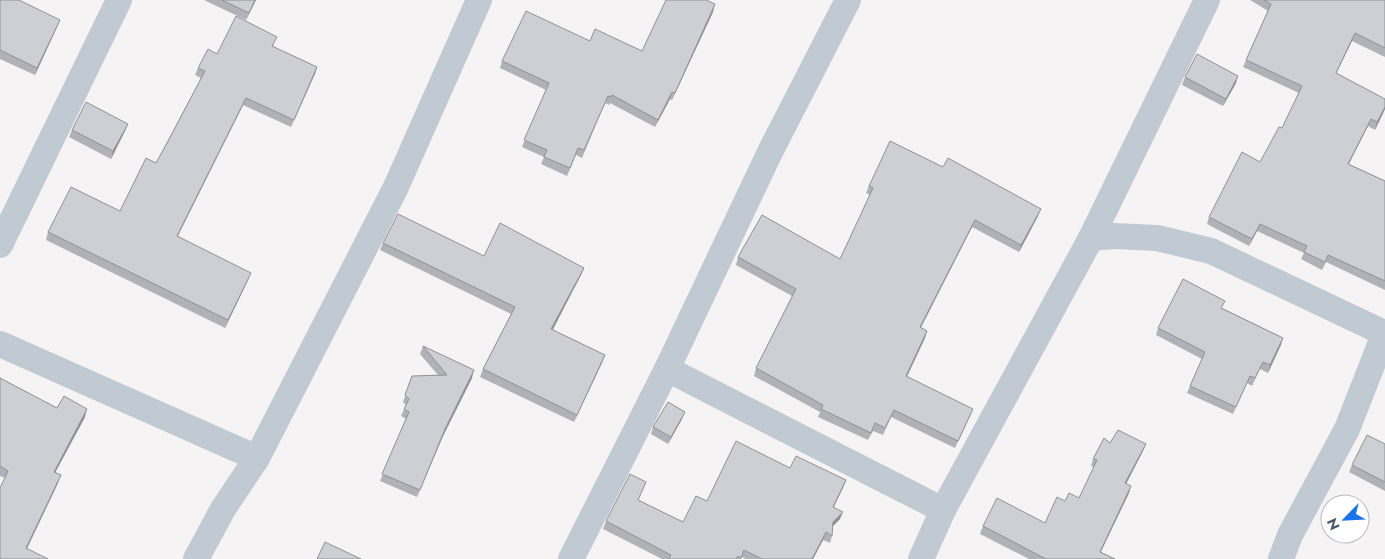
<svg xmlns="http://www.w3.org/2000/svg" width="1385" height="559" font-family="Jost,sans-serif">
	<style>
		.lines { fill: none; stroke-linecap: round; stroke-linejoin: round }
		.minor { stroke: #c1cad2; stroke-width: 26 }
		.wall { fill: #b0b2b7 }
		.shaded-wall { fill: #909195 }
		.building { fill: #cdcfd5; stroke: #909195 }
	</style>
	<rect width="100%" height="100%" fill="#f5f3f3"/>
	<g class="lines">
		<g class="minor">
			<path d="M1091,238L1114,236L1157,238L1211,251L1384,333"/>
			<path d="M0,245L119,0"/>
			<path d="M0,344L257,458"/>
			<path d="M667,369L943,510"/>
			<path d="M196,559L223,509L257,458L396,187L479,0"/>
			<path d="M571,559L667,369L770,152L848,0"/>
			<path d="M921,559L943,510L1091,238L1207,0"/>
			<path d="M1281,559L1290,535L1347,429L1385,332"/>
		</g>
	</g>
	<g class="wall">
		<path d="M0,0L57,27L35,75L0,59Z"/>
		<path d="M204,0H256L246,20Z"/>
		<path d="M1250,0H1385V57L1352,41L1336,73L1385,99V109L1375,130L1368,126L1349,164L1385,181V290L1326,262L1322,270L1301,259L1304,253L1257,231L1249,246L1207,224L1209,217L1260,162L1282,128L1299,93L1243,67L1268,11Z"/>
		<path d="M713,12L672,100L670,99L655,127L610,103L609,105L605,103L582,158L576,155L567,176L541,164L544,157L522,147L546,90L500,68L502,61L590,41L642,51Z"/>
		<path d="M274,44L273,47L317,67L291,127L243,105L178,236L248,280L225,328L46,240L48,232L120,211L156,163L201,78L195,75L198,68L217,54Z"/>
		<path d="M1185,77L1236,83L1223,106L1182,85Z"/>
		<path d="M72,130L125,131L111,159L69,137Z"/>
		<path d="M869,186L1038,216L1019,252L972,227L921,328L925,338L907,377L970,416L955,448L891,417L883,435L873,431L868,440L818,417L820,412L754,376L756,368L792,296L736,265L738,257L840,259L870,195L866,193Z"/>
		<path d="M383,243L484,256L584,268L581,275L552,330L605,355L574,422L480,377L483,369L511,314L380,250Z"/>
		<path d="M1222,308L1283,338L1268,373L1260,369L1252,386L1247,383L1233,414L1187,393L1202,359L1156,335L1158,328Z"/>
		<path d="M423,346L472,378L443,436L417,497L380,481L406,419L401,416L406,405L403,402L412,376L438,375L420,354Z"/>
		<path d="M0,378L57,408L85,417L55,473L58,483L27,549L0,559L5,478L0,476Z"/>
		<path d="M682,419L668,444L651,434L653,427Z"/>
		<path d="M1110,443L1143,451L1126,483L1129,493L1101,552L1115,559H1029L980,534L983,526L1045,523L1065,501L1079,498L1094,467L1091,466L1093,459Z"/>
		<path d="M1385,444V491L1349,472L1352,465Z"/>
		<path d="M790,468L846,480L834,507L840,519L832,527V536L830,543L823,540L813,559H745L742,557L741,559H662L603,529L606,521L646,482L638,500L683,522L707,501Z"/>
	</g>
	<g class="shaded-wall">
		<path d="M255,0H256L246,20L249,13Z"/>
		<path d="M715,4L713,12L672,100L675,93Z"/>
		<path d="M60,20L57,27L35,75L37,68Z"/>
		<path d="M1355,33L1352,41L1333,80L1336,73Z"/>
		<path d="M317,67L315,74L291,127L294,120Z"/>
		<path d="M1238,76L1236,83L1223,106L1226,99Z"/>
		<path d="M672,92L670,99L655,127L658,120Z"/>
		<path d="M246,98L243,105L174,243L177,236Z"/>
		<path d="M1385,107V109L1375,130L1377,122Z"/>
		<path d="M1371,119L1368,126L1345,171L1348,164Z"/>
		<path d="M128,124L125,131L111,159L113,151Z"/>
		<path d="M1041,209L1038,216L1019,252L1021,245Z"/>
		<path d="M975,220L972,227L917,334L920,327Z"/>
		<path d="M1260,224L1257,231L1249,246L1252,239Z"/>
		<path d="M584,268L581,275L549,337L551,329Z"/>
		<path d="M251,273L248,280L225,328L228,320Z"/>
		<path d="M927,331L925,338L903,384L906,376Z"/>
		<path d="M1283,338L1281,345L1268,373L1270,365Z"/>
		<path d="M605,355L602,363L574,422L577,415Z"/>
		<path d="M474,370L472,378L443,436L417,497L445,429Z"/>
		<path d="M87,409L85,417L51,480L54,472Z"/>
		<path d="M685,412L682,419L668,444L671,437Z"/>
		<path d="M1146,444L1143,451L1123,490L1125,483Z"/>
		<path d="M61,475L58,483L23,556L26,548Z"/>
		<path d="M846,480L843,488L830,514L833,507Z"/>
		<path d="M1131,486L1129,493L1097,559L1100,552Z"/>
		<path d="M843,512L840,519L830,529L833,522Z"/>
		<path d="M826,532L823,540L813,559H812Z"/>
	</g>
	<g class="building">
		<path d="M0,0H19L60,20L37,68L0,50Z"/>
		<path d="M222,0H255L249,13Z"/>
		<path d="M666,0H706L715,4L675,93L672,92L658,120L612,95L611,97L608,96L584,150L578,148L570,168L544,157L547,150L524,140L549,83L502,61L526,11L590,41L595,29L642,51Z"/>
		<path d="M1264,0H1385V48L1355,33L1336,73L1385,99V107L1377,122L1371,119L1348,164L1385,181V281L1328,255L1325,262L1304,252L1307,246L1260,224L1252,239L1209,217L1242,152L1260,162L1279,127L1282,128L1302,86L1246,60L1271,4Z"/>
		<path d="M236,16L277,37L272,46L317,67L294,120L246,98L177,236L251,273L228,320L48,232L71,187L120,211L146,158L156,163L166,145L205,71L198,68L208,49L217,54Z"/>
		<path d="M1197,54L1238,76L1226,99L1185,77Z"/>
		<path d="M86,102L128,124L113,151L72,130Z"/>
		<path d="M890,141L943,167L948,158L1041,209L1021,245L975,220L920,327L927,331L906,376L973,409L958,441L894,410L885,428L875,423L871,433L821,409L823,405L756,368L796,289L738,257L762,215L840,259L873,188L869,186Z"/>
		<path d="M398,214L484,256L500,223L584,268L551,329L605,355L577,415L483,369L515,307L383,243Z"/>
		<path d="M1183,279L1225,301L1221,308L1283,338L1270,365L1263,362L1255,378L1250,376L1236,407L1190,386L1205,352L1158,328Z"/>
		<path d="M423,346L474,370L445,429L420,490L382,474L409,412L404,409L409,399L405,395L412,376L447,375Z"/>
		<path d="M0,378L57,408L64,396L87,409L54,472L61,475L26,548L48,559H0V488L8,471L0,466Z"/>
		<path d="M668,402L685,412L671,437L653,427Z"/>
		<path d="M1118,430L1146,444L1125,483L1131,486L1100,552L1115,559H1046L983,526L997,498L1045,523L1057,497L1065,501L1069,493L1079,498L1097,460L1093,459L1104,438L1110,443Z"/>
		<path d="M1367,435L1385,444V482L1352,465Z"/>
		<path d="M736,441L790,468L796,456L846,480L833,507L843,512L833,522L832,536L826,532L812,559H762L744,550L741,558L738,556L736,559H669L671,555L606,521L630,474L646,482L638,500L683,522L696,496L707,501Z"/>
		<path d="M325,542L361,559H317Z"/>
	</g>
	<g transform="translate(1345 519) rotate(246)"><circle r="24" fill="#ffffff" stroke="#b7bbc0"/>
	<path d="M0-4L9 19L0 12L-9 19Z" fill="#1a73e8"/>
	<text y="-8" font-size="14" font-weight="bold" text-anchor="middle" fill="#4a5661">N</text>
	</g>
</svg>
